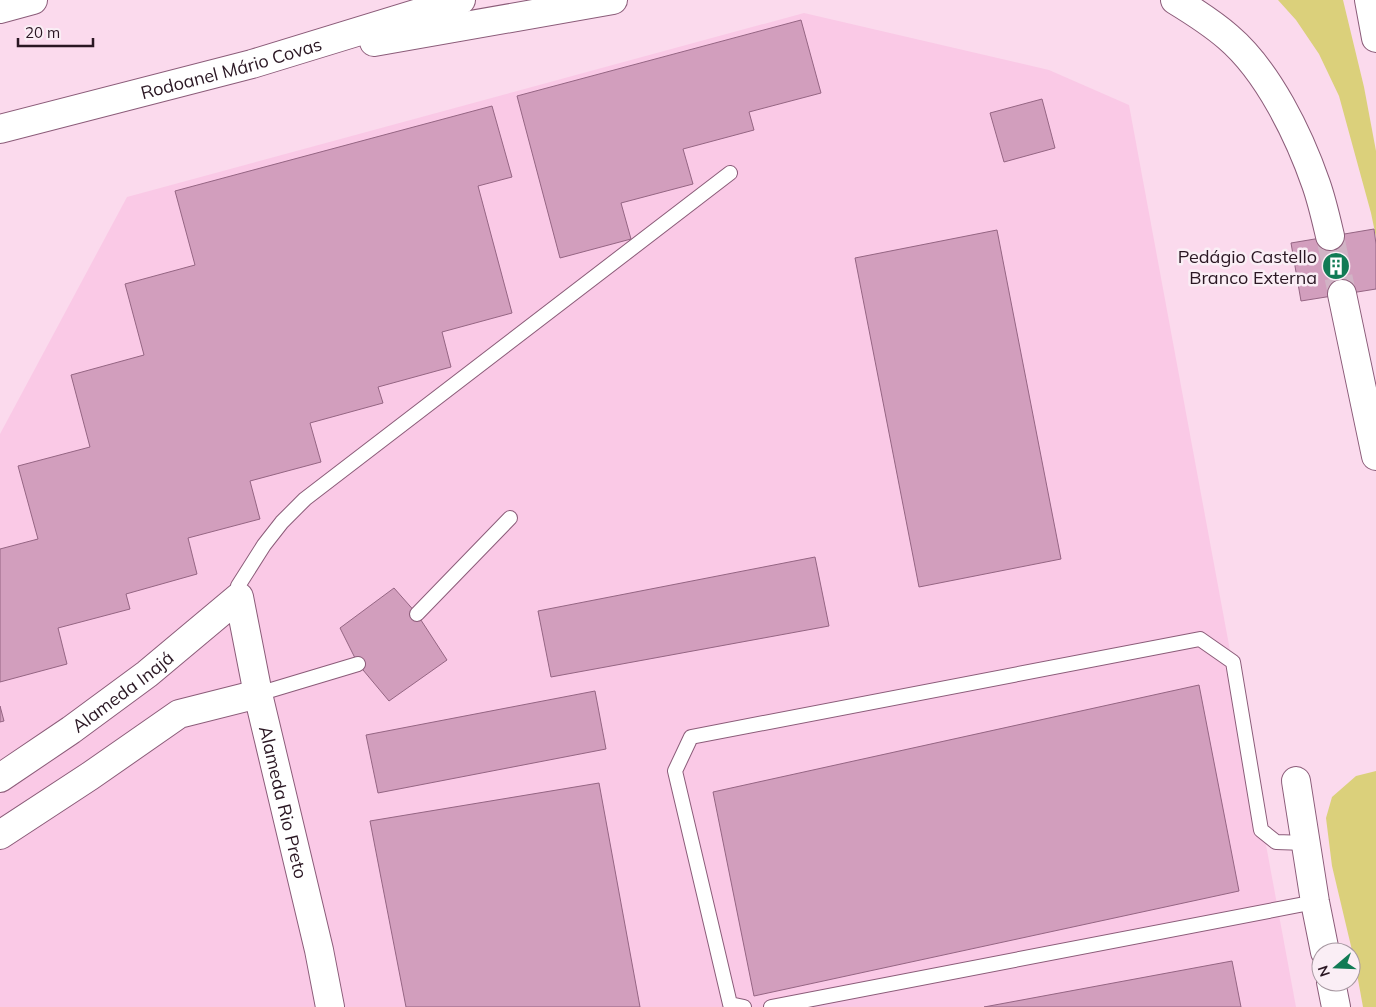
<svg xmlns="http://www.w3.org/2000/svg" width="1376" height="1007" font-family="Mulish,sans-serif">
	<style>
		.built { fill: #fac9e6 }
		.green { fill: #dbd07b }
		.building { fill: #d29ebd; stroke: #956583 }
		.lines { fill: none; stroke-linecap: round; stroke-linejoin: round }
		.motorway-tunnel { stroke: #d1b3c5; stroke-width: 28; stroke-dasharray: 28 14; stroke-linecap: butt }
		.service-casing { stroke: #8b5c79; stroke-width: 16 }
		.minor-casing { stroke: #8b5c79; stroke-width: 30 }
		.motorway-casing { stroke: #8b5c79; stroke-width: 30 }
		.service { stroke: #fff; stroke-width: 14 }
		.minor { stroke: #fff; stroke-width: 28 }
		.motorway { stroke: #fff; stroke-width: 28 }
		.labels { text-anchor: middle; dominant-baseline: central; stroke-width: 5; stroke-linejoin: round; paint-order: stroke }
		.street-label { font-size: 18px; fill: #2a1723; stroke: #faeef5 }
		.poi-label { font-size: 18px; fill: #2a1723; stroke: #faeef5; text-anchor: end }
	</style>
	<rect width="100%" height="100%" fill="#fbdaed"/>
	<path class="built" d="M804,13L1049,70L1129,105L1296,1007H0V434L127,197Z"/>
	<g class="green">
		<path d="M1278,0H1343L1364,87L1376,151V237L1371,213L1339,96L1319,54L1296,20Z"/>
		<path d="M1376,771V1007H1363L1355,963L1332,866L1326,818L1332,797L1356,776Z"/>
	</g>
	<g class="building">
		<path d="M801,20L821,93L749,112L754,130L683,149L693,184L621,203L631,239L560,258L517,96Z"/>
		<path d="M1042,99L1055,148L1004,162L990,113Z"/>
		<path d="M492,106L512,177L478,186L512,313L442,332L451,367L378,387L383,403L310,423L321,462L250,481L260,519L188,538L197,574L126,594L130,609L58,628L67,664L0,682V549L38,539L18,466L90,447L71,375L144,355L125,284L195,265L175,191Z"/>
		<path d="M1374,229L1376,244V289L1301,301L1291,243Z"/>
		<path d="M997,230L1061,559L919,587L855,258Z"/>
		<path d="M815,557L829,626L551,677L538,611Z"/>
		<path d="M394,588L417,614L447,660L389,701L358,664L340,628Z"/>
		<path d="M1199,685L1239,891L754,996L713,792Z"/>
		<path d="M595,691L606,749L378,793L366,735Z"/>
		<path d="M0,706L4,721L0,722Z"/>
		<path d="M599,783L640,1007H406L370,821Z"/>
		<path d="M1232,961L1241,1007H984Z"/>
	</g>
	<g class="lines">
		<path class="motorway-tunnel" d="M1330,236L1342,294"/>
		<g class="service-casing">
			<g id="service">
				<path d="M239,597L238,586L264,545L282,522L305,499L730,173"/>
				<path d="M417,614L510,518"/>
				<path d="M258,694L358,664"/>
				<path d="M744,1007L730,1004L675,771L691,737L1200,639L1233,662L1261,830L1276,842L1306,843"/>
				<path d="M771,1007L1315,902"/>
			</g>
		</g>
		<g class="minor-casing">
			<g id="minor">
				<path id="s1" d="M0,778L71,730L147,674L239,597L258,694L319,950L330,1007"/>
				<path d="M1296,781L1315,902L1325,952"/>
				<path d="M0,835L90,776L179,714L258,694"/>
				<path d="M1331,982L1336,1007"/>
			</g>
		</g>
		<g class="motorway-casing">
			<g id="motorway">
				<path d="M1175,0C1193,11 1212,23 1228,37C1268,71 1299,135 1316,184C1322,201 1326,219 1330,236"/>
				<path d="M1369,0L1376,38"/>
				<path d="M0,9L33,0"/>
				<path d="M374,42L613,0"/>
				<path id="s2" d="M0,129L252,64L461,0"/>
				<path d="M1342,294L1376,456"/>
			</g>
		</g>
		<use href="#service" class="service"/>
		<use href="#minor" class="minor"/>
		<use href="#motorway" class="motorway"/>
	</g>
	<defs>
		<g id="building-disc" transform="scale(1.4375)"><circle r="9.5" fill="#117b55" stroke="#faeef5"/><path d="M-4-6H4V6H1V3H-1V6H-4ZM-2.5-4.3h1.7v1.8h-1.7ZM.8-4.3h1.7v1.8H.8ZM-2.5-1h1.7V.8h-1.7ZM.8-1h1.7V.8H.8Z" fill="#fff"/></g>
	</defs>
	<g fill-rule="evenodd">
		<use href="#building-disc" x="1336" y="266"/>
	</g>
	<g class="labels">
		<g class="street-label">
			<text stroke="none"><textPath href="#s2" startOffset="239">Rodoanel Mário Covas</textPath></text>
			<text stroke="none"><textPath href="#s1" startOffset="150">Alameda Inajá</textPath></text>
			<text stroke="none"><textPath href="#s1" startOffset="510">Alameda Rio Preto</textPath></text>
		</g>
		<g class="poi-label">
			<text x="1317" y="256">Pedágio Castello<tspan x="1317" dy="21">Branco Externa</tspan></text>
		</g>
	</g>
	<g transform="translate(1336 967) rotate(251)"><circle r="24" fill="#faeef5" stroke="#a798a1"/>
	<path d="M0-4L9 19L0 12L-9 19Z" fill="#117b55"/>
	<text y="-8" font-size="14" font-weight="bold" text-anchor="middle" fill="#2a1723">N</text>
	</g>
	<path d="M18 38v8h75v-8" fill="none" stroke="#2a1723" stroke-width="2.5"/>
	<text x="25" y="38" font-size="15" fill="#2a1723" stroke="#faeef5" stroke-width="4" paint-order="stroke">20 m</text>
</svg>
